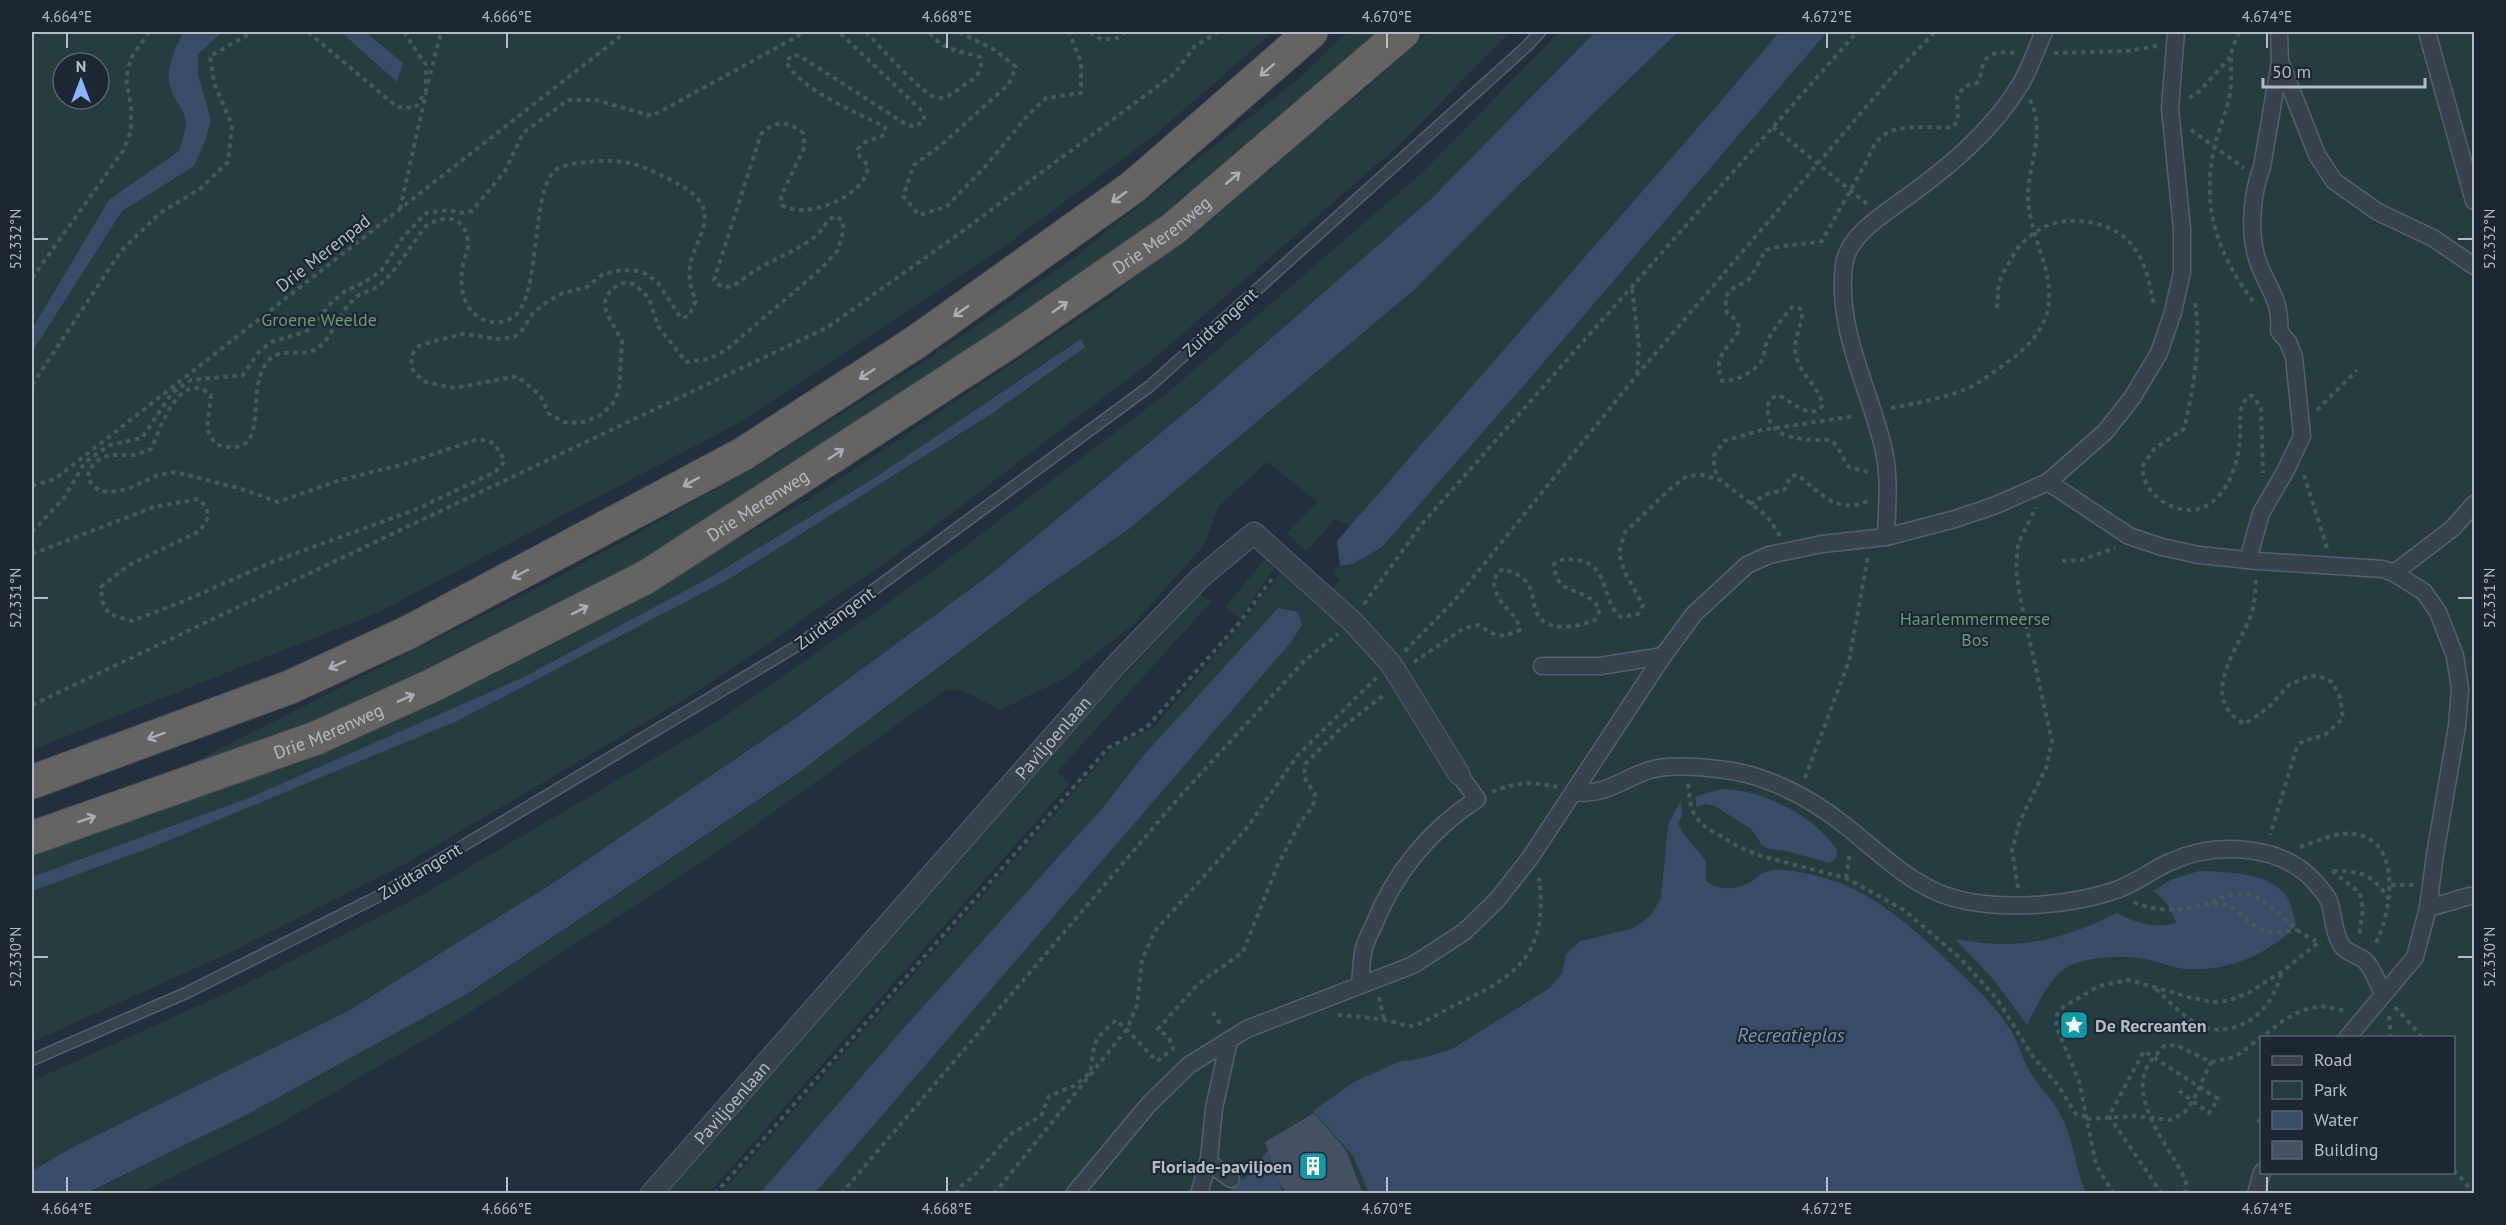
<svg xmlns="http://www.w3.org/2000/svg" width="2506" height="1225" font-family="'PT Sans',sans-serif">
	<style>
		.green { fill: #263c3f; fill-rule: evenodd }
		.water { fill: #394c67 }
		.building { fill: #455162 }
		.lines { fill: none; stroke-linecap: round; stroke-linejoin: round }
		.service-casing { stroke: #565f6c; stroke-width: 13 }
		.pedestrian-casing { stroke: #565f6c; stroke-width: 19 }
		.minor-casing { stroke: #565f6c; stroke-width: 23 }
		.trunk-casing { stroke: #434c59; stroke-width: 35 }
		.path { stroke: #44595c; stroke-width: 4; stroke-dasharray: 4.5 4.5; stroke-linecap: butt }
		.service { stroke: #38414e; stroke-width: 10 }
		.pedestrian { stroke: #38414e; stroke-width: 16 }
		.minor { stroke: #38414e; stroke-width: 21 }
		.trunk { stroke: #656462; stroke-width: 33 }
		.oneway { stroke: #a8afba }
		.ticks { fill: none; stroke: #b4bcc9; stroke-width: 2 }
		.labels { text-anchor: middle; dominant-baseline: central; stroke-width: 4.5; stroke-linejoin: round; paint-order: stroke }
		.street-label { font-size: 18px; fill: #b4bcc9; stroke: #1d2633 }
		.park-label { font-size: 18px; fill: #6b9a76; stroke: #1d2633 }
		.poi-label { font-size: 18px; font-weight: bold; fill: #b4bcc9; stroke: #1d2633; text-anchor: start }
		.water-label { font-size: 20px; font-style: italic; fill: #7c92b1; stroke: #1d2633 }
		.neatline { fill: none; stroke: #b4bcc9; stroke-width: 2 }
		.ticks-label { font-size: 15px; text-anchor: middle; fill: #b4bcc9 }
	</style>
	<rect width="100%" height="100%" fill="#242f3e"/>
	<g class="green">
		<path d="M32,32H1273L1156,134L1001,249L737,424L377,613L32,750ZM63,63H99V99H63Z"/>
		<path d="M1347,32H1384L1074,291L804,470L554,615L345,708L182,768L560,576L761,464L930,358L1073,258L1297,80Z"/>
		<path d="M1427,32H1510L1398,146L1150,362L902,551L702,689L403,865L227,954L32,1042V854L518,659L810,499L1112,296L1370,85Z"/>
		<path d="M1559,32H1595L1430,200L1198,402L988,576L797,717L550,885L348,1011L69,1149L32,1171V1081L242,986L420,896L721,719L922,579L1172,389L1423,172Z"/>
		<path d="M1678,32H1779L1721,101L1351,526L1335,519L1306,552L1287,533L1318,502L1267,462L1218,507L1204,545L1134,624L1065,678L1000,710L962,690L944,691L716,853L453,1023L283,1122L140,1193L87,1194L250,1113L467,994L797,774L1033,596L1129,529L1414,290L1519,185Z"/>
		<path d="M1827,32H2474V1193H806L1278,608L1142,757L1105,805L902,1030L760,1193L720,1194L1114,746L1153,728L1244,621L1280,573L1318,606L1340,580L1333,573L1340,566L1353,564L1382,547L1526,383ZM2262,1038H2454V1172H2262Z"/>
		<path d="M1265,559L1275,568L1240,619L1225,607Z"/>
		<path d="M1200,594L1211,602L1057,772L1070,783L709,1193L664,1194L1023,784Z"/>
	</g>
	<g class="water">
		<path d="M184,32H222L198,54V74L211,121L205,141L194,166L122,211L32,352V329L109,200L179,151C181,143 185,133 186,124C186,111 175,101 171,90C164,71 175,47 184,32Z"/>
		<path d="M341,32H365L403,63L397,82Z"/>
		<path d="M1595,32H1678L1519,185L1414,290L1129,529L1033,596L797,774L467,994L250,1113L87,1193H32V1171L69,1149L348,1011L550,885L797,717L988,576L1198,402L1430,200Z"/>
		<path d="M1779,32H1827L1526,383L1382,547L1353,564L1340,566L1337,541L1721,101Z"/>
		<path d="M1081,339L1085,347L991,414L729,579L457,721L155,846L32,891V877L249,798L524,677L709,578L876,477Z"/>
		<path d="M1278,608L1298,612L1302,625L1291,642L815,1193H760L902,1030L1105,805L1142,757Z"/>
		<path d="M1722,789C1764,790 1813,815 1837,850L1836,858L1830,863L1786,851L1769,849L1762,845L1751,829L1715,806L1705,804L1696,807V796Z"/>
		<path d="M1681,800L1682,816L1678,823L1683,833L1706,861V881C1718,891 1735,890 1749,883C1756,879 1760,873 1768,871C1781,868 1795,871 1809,874C1867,885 1911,926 1953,966C1972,984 1993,1003 2008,1026C2019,1041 2022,1060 2032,1075C2041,1089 2054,1101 2061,1116C2074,1140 2075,1168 2086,1193H1369L1353,1156L1313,1111L1352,1083L1398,1062L1423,1058L1452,1049L1550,988L1562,973L1566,954L1580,941L1634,928L1651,915L1661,898L1668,825Z"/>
		<path d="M2199,871C2226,872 2266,872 2285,894C2291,901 2294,917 2296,926C2267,955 2227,972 2185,969C2174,968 2162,963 2150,960C2129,955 2088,956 2069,966C2051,975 2036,1007 2027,1025L1994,980L1955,939C1970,941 1986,944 2001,944C2042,945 2081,931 2117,913C2135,923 2155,929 2176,923C2172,909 2165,899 2153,891L2171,880Z"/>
		<path d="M1268,1150L1283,1193L1230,1194L1233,1183L1246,1177Z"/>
	</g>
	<path class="building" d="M1314,1113L1346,1150L1363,1194H1287L1280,1184L1265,1142Z"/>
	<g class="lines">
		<g class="service-casing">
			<path id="service" d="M32,1060L186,993L379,896L800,644L1150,386L1527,46L1540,32"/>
		</g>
		<g class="pedestrian-casing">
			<g id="pedestrian">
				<path d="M2279,32L2280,61L2317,155L2334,181L2378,212L2433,238L2474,266"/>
				<path d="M2427,32L2474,201"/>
				<path d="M2048,482L2129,536L2162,547L2199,555L2258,561L2383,569L2394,573L2424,592L2438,612L2455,656L2460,689L2457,726L2435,855L2428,908L2415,957L2347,1038"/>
				<path d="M1886,537C1887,507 1890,479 1884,451C1870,388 1836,332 1844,265C1847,238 1879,217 1900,202C1945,170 1991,133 2020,85C2030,69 2036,49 2044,32"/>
				<path d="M2248,560L2261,513L2286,470L2302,436L2294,357L2288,342L2279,331C2282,297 2264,285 2256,255C2249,229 2252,193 2262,167L2280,61"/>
				<path d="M2394,573L2453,528L2474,504"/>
				<path d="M1542,666H1600L1663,656"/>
				<path d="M1575,792C1603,797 1624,778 1650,770C1674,762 1733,769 1757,777C1791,788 1820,805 1847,827C1885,857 1917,892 1966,901C2012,910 2075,905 2119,889C2137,882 2152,870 2170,862C2214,842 2280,843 2315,882C2319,887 2326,894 2329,901C2334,915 2333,933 2342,946C2347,953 2359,955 2365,961C2373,968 2378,984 2383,994"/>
				<path d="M2428,908L2470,896"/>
				<path d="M1360,985C1361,975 1361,964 1363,953C1364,944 1369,935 1373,927C1394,873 1430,830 1477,799L1459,774"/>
				<path d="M1208,1162L1231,1179"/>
				<path d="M1074,1194L1149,1104L1189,1065L1247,1029L1413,965L1464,932L1497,900L1530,858L1663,656L1694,614L1747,565L1769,555L1822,544L1886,537L1955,519L1996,505L2048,482L2105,432L2132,398L2159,353L2173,312L2182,272V229L2170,108L2176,32"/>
				<path d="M1199,1194L1209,1159L1214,1108L1229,1041"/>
				<path d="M2256,1194L2262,1172"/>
			</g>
		</g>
		<g class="minor-casing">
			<g id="minor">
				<path id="s1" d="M651,1194L1117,664L1200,578L1254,533L1353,622L1391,664L1459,774"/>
			</g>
		</g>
		<g class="trunk-casing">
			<g id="trunk">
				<path d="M32,782L290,687L409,632L743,454L916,342L1133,187L1311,32"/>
				<path id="s2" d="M32,838L316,738L431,686L646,577L1012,340L1173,229L1403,32"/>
			</g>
		</g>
		<g class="path">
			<path d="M308,32L397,107L415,108L426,91V65L404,32"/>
			<path d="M866,32C877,43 925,98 938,98C949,98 958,89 967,83C977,77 984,69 980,57C960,51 942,50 929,32"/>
			<path d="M959,32L995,50L1016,67L1008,85L941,145L914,165L903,196L919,215L946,207L984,168L1028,115L1046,98L1081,93V62L1069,32"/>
			<path d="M1006,32H1012"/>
			<path d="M1090,32L1102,40L1119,38L1124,32"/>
			<path d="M2239,32C2236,40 2231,49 2231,58C2231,73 2232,85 2229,99C2225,116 2218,132 2214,148C2201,209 2218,255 2255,304"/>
			<path d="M2054,53L2127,51L2157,46"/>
			<path d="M428,83L441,32"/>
			<path d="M2189,98L2200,91L2231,56"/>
			<path d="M1773,127L1867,204"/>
			<path d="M2191,130L2244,168"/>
			<path d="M400,209L426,93"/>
			<path d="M32,278L123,151L131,131V107L126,78L131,58L149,32"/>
			<path d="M1632,289L1639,346L1637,375"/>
			<path d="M2195,303C2202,342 2193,390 2184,429L2154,449L2142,467C2144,483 2149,491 2162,501C2171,508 2187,512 2198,509C2227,501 2239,463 2240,436C2241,421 2237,409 2248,396H2253L2261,408L2263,473"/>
			<path d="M1997,308C1998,300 1998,292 1999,284C2000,277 2005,270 2009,263C2024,232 2053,216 2088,222C2107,225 2124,233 2135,249C2147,265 2150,287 2154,306"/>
			<path d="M32,385L121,251L160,213L200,189L228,162L232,125L214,83L210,56L253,32"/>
			<path d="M1891,408C1918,403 1946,398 1971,387C1980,382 1989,375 1998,369C2027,349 2052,327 2049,289C2047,259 2028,229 2028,195C2029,163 2046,130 2030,100"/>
			<path d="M2317,410L2357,370"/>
			<path d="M1868,472L1849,467C1843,460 1840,449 1834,443C1829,438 1822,440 1816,440C1788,439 1762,433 1769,400L1777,395C1791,399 1810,423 1823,405C1818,386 1801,375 1796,356C1792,340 1803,325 1802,310L1798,307H1792C1783,318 1773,329 1767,342C1764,347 1765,355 1762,360C1755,372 1735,382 1722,381C1712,354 1728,350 1740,329L1736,320L1727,313C1722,287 1732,291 1748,280C1752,277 1762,256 1766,250C1785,244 1803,245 1822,241C1836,215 1851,190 1865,164C1871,153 1873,142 1885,134C1904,123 1931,129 1953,127L1958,120L1957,96L1965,86L1977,83C1982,76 1980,72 1983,65C1987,50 2005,52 2017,53"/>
			<path d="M2304,475L2327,548"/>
			<path d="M32,486L55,479L626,32"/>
			<path d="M1750,504L1767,494L1784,490L1791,476L1798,475C1820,494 1840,516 1869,500"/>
			<path d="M32,532L64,498L85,462L110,445L142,438L172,393L191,380L243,375L258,353L271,342L305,332L315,325L328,306L345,291L365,282L381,271L403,237L426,213L449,210L461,213L472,211L505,171L523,133L568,100H596L652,116L798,36L801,32"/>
			<path d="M1780,536L1767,516L1720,480L1714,468V455L1724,441L1762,430L1855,416"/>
			<path d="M32,554L154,507L198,499L205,505L209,516L200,531L129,565L101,587L102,601L109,614L132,621L184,601L272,562L417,509L495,472L505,461L494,443L478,439L404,464L337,481L278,502L245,490L176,472L158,475L128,489L111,492L100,491L92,485L88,477L89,469L102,457L113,455H135L151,449C160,429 180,367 211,395L207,429L215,444C275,463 243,393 267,362C280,345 302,359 318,348C333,336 339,313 353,300C360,292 373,291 381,284C398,268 411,245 426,226C445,214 465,215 468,242C469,249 464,257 463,264C459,284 462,309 482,319C492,324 503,323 512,318C543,299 529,187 557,169C566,164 578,163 588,162C609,159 630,161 650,170C666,178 693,188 702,205C712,225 692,247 690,266C688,278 691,290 696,301L689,316L681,318L658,283L647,274L633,270L617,271L603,274L587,287L563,293L548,301L533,313L523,329L514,337L498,339L464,334L434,341L419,346L413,353L411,364L414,373L426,382L455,388L517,376L540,395L549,414L564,422L581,423L599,416L612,405L619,391L622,341L606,312L605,301L611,289L623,283L634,284L649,298L658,326L686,362L709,359L726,350L822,268L838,250L843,232V221L836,216C825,220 825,228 817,235C797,252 771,259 750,274C743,279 735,287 725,287C720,287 717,283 714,280L761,134C774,121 788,120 803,133L805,146L781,196L782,205C805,221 867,196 868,166L858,154V149C865,138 876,141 885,134V127C856,112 802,91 786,62L792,55L800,56L904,123L914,127L924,121V115L920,109L839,32"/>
			<path d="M2062,561L2081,560L2115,548"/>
			<path d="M2256,580C2255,590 2255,602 2252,612C2241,646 2195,698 2245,724L2269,707L2289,685L2309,676H2319L2332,682L2340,697L2343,718L2325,735L2303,741L2297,747L2270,835"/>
			<path d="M1364,604L1421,525L1857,32"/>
			<path d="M1405,651L1455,600L1637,375L1896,72L1935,32"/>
			<path d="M1414,662L1464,628L1479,625C1498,638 1500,638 1520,630C1517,614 1505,610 1498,597C1496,593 1495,587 1493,582L1498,572L1504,569C1512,572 1523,576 1528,584C1533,592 1533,602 1536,611C1544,634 1578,627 1595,620L1600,610C1585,583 1556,600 1554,564C1562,558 1566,559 1576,560C1610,563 1601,602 1621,617L1638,614L1643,605L1624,571L1619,553L1625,532L1671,488L1687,476L1702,475L1720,480"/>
			<path d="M32,705L828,327L960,233L1174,74L1195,46L1218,32"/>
			<path d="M1805,778L1849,661L1868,556"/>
			<path d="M1688,784L1690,802L1694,814L1702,825L1739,847L1761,856L1846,878L1904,910L1961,959L1997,999L2034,1058L2057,1084L2076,1114L2087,1117"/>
			<path d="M1492,792C1515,782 1533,781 1557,787"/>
			<path d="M2300,847C2312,843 2327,836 2340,834C2404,827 2394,908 2375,945"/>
			<path d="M2332,871L2360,893L2363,909L2359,936"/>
			<path d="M2333,871C2362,871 2372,874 2389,899"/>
			<path d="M1846,878L1850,852"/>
			<path d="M2391,885H2415"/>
			<path d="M2018,888L2012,850L2020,821L2046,768L2052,741L2020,597L2016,570L2018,544L2036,507"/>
			<path d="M2134,902C2150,910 2172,911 2189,908C2200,906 2210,902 2222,904C2241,908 2250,929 2269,932C2278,934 2288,931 2297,930"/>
			<path d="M2212,902C2256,880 2266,905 2296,929C2302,934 2310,938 2316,941"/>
			<path d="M2156,989C2169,1001 2182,1016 2199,1025C2225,1038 2258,1022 2271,998C2276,990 2279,981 2282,972"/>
			<path d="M1379,997L1384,1020"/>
			<path d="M2395,1007L2423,1038"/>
			<path d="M1213,1012L1220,1024"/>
			<path d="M1338,1015C1353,1016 1368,1017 1383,1020C1392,1021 1401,1025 1410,1026C1419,1026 1442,1012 1451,1007C1516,977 1549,955 1539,878"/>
			<path d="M2389,1016L2391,1038"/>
			<path d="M2262,1118L2259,1121L2262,1122"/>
			<path d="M2087,1119L2134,1116L2170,1120L2184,1113L2193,1101L2211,1062"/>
			<path d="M2454,1170L2474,1193"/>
			<path d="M179,1194V1193"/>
			<path d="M715,1194L1108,748L1147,727L1240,622L1274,576"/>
			<path d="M841,1194L1182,794L1305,660L1338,634"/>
			<path d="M957,1194L958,1188L973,1177L1011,1134L1041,1116L1049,1096L1074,1086L1090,1073C1096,1041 1089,1044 1116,1020C1131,1032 1143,1048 1157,1061L1173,1049L1169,1038L1158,1029L1198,984L1243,952L1278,864L1300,823L1313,806L1315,794L1304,777L1305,764L1339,730L1385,694"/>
			<path d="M994,1194L1127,1029L1137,1005L1142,959L1155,931L1246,829L1297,756L1377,677"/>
			<path d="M2114,1194L2096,1165L2079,1081L2056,1026L2057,1015L2063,1007L2099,986L2129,980L2188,997L2212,1002L2228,1001L2248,993L2283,971L2320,941"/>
			<path d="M2162,1194L2109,1116L2144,1051L2218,1099L2209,1113L2179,1091"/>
			<path d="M2185,1194L2186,1183L2182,1173C2167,1145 2132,1102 2146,1069C2150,1060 2158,1053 2164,1046L2176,1045L2211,1062L2235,1057L2284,1020L2303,1010L2321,1006L2346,1011"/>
		</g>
		<use href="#service" class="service"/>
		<use href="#pedestrian" class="pedestrian"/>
		<use href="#minor" class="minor"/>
		<use href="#trunk" class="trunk"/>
	</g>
	<defs><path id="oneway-shaft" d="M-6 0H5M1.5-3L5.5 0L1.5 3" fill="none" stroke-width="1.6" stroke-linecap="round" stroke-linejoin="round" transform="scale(1.5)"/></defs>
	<g class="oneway">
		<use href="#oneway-shaft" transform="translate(1267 70) rotate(139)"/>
		<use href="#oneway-shaft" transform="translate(1233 178) rotate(-40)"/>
		<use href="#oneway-shaft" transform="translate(1119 197) rotate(144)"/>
		<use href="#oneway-shaft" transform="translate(1060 307) rotate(-35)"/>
		<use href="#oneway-shaft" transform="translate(961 311) rotate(144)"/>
		<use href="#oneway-shaft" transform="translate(867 374) rotate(147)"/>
		<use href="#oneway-shaft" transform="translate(836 454) rotate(-33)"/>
		<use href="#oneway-shaft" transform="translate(691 482) rotate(151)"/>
		<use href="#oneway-shaft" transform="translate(520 574) rotate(152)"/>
		<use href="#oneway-shaft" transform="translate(580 610) rotate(-27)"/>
		<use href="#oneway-shaft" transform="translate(337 665) rotate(155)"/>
		<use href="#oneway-shaft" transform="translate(406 698) rotate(-24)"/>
		<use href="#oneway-shaft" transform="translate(156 736) rotate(160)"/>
		<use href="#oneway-shaft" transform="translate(87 819) rotate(-19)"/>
	</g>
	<path class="ticks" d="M67,33V48M507,33V48M947,33V48M1387,33V48M1827,33V48M2267,33V48M33,239H48M2458,239H2473M33,598H48M2458,598H2473M33,957H48M2458,957H2473M67,1177V1192M507,1177V1192M947,1177V1192M1387,1177V1192M1827,1177V1192M2267,1177V1192"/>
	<defs>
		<g id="sight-square" transform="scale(1.5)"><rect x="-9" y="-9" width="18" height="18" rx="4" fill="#0f9aa8" stroke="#1d2633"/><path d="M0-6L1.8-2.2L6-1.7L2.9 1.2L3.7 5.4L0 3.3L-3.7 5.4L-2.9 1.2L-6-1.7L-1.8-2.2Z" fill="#fff"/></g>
		<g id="building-square" transform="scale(1.5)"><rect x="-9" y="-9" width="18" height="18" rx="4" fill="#0f9aa8" stroke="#1d2633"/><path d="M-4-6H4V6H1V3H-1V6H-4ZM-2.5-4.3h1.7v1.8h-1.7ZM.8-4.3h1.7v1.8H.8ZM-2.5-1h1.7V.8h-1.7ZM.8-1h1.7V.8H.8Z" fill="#fff"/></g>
	</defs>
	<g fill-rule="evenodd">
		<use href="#sight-square" x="2074" y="1025"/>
		<use href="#building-square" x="1313" y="1166"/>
	</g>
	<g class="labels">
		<g class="street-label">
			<text stroke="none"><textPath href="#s2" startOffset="1287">Drie Merenweg</textPath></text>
			<text transform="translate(323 253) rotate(-38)">Drie Merenpad</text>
			<text transform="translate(1220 322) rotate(-42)">Zuidtangent</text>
			<text stroke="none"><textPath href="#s2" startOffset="801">Drie Merenweg</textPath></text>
			<text transform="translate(835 618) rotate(-36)">Zuidtangent</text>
			<text stroke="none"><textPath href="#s2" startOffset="315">Drie Merenweg</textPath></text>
			<text stroke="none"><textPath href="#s1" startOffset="608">Paviljoenlaan</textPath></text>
			<text transform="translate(420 871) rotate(-31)">Zuidtangent</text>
			<text stroke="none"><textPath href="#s1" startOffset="122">Paviljoenlaan</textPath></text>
		</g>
		<g class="park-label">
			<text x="319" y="319">Groene Weelde</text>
			<text x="1975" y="618">Haarlemmermeerse<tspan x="1975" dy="21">Bos</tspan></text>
		</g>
		<g class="poi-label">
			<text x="2095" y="1025">De Recreanten</text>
			<text x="1292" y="1166" text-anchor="end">Floriade-paviljoen</text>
		</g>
		<g class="water-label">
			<text x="1791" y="1035">Recreatieplas</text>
		</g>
	</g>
	<rect width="2506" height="1225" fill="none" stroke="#1d2633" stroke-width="66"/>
	<rect x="2260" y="1036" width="195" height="138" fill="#1d2633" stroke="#59626f" stroke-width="1.5"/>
	<rect x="2272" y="1056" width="30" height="9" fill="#38414e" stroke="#59626f" stroke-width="1.5"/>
	<text x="2314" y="1066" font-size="18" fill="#b4bcc9">Road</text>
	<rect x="2272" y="1081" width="30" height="18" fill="#263c3f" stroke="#59626f" stroke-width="1.5"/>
	<text x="2314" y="1096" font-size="18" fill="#b4bcc9">Park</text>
	<rect x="2272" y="1111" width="30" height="18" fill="#394c67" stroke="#59626f" stroke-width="1.5"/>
	<text x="2314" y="1126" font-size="18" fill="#b4bcc9">Water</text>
	<rect x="2272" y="1141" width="30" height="18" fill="#455162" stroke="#59626f" stroke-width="1.5"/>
	<text x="2314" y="1156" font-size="18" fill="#b4bcc9">Building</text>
	<g transform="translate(81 81)"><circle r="28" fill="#1d2633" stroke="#59626f" stroke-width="1.5"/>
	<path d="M0-4.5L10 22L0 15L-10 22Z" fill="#8ab4f8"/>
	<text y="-9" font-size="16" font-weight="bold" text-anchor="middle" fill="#b4bcc9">N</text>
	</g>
	<path d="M2263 78v9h162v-9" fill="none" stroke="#b4bcc9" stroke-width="3"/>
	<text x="2272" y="78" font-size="18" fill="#b4bcc9" stroke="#1d2633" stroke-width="4.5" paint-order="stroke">50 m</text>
	<rect x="33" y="33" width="2440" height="1159" class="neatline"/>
	<g class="ticks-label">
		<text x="67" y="22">4.664°E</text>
		<text x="507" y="22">4.666°E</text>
		<text x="947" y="22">4.668°E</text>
		<text x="1387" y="22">4.670°E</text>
		<text x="1827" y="22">4.672°E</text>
		<text x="2267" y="22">4.674°E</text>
		<text transform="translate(16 239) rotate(-90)" y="5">52.332°N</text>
		<text transform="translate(2490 239) rotate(-90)" y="5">52.332°N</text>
		<text transform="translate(16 598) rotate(-90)" y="5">52.331°N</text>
		<text transform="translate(2490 598) rotate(-90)" y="5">52.331°N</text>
		<text transform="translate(16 957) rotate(-90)" y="5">52.330°N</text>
		<text transform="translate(2490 957) rotate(-90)" y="5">52.330°N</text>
		<text x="67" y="1214">4.664°E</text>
		<text x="507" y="1214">4.666°E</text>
		<text x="947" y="1214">4.668°E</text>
		<text x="1387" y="1214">4.670°E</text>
		<text x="1827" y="1214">4.672°E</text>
		<text x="2267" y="1214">4.674°E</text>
	</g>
</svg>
